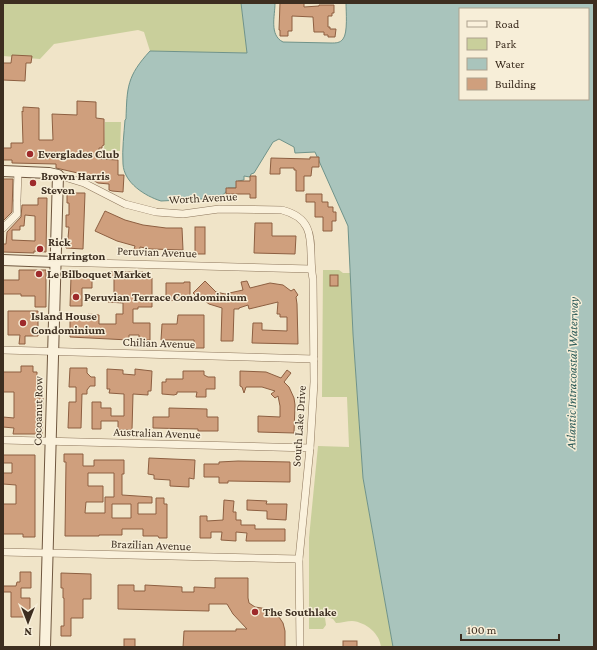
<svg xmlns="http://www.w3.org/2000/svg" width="597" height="650" font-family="'Crimson Pro',serif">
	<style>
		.green { fill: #c9cf9b }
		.water { fill: #a9c4bc; stroke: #6f938a; fill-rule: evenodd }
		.building { fill: #cf9f7d; stroke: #8d5f41; fill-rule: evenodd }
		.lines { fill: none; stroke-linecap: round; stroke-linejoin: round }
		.street-casing { stroke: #8d765c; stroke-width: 8 }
		.secondary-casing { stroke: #6f573f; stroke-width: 12 }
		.street { stroke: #faf1dc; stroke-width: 7 }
		.secondary { stroke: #faf1dc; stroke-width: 10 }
		.poi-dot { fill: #9e2a2b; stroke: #f7eed8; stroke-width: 1.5 }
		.labels { text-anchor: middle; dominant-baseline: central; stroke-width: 3; stroke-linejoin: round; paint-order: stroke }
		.poi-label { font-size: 12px; font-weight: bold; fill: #3d2e20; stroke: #f7eed8; text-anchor: start }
		.street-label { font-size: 12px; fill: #3d2e20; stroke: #f7eed8 }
		.water-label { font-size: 13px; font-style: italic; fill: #2f5d5a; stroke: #f7eed8 }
	</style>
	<rect width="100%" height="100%" fill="#f0e4c8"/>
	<g class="green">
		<path d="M3,3H241L247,53L150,51L144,32L138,30L54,44L40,59L3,56Z"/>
		<path d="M105,122H121L120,151H104Z"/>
		<path d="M323,270H339L343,273H350L353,334L363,478L393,647H381C380,634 366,622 352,621C347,621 341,623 336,623L333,619L327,617L325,618L326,625L323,629H309V538L318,446L349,447L347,397H322Z"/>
	</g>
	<path class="water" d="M241,3H275C275,16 269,35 283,42L331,43C336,43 340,43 343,39C348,33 346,11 346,3H594V647H393L363,478L353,334L348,226L315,152L295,153L294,147L279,139L273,142L254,173L251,174L250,177L244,176V180L238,181L237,188H228L226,192L219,198L161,201C145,196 124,183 123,164C122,149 124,134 125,120L126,119C127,87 127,76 150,51L247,53ZM460,9H588V99H460Z"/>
	<g class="building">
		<path d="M280,3H304V7L319,6V5H334V13H332V16H328V27H330V29H336L335,37H328V35H324V32H314L313,17L292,16V31H288V36H280V30H279Z"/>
		<path d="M12,55L32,56L31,63H26L25,81L3,80V63H11Z"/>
		<path d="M77,101L96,102V118L104,119V145L102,146V148H99V159L118,160V175H124L123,192L112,191L109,190V184L98,183L82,174L56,168V164L12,163V160H3V148H11V143H23L22,111L23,112V107L39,108V140H53L52,114L77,115Z"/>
		<path d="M310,157H319V167H312L311,176H304V191H296V170H294V168H280V174H270L271,158L310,159Z"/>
		<path d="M250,176H256V198H250V194H226V188H236V181H250Z"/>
		<path d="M3,179H13L12,212L3,221Z"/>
		<path d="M67,193H85L83,249L66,248V238H68L69,227H66V215H69V203H67Z"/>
		<path d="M306,194H322V202H328V207H333V212H336V221H332V231H323V217H315V202H306Z"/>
		<path d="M38,198H47L46,252L34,251V253L3,252V244H6L7,232L21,217L22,205H38ZM25,215L35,216V241L12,240V230H20V226H24Z"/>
		<path d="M105,211L125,220L143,225L166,228H182L183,250L151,249L140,247L139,255L133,253L135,246L117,241L95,231Z"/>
		<path d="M255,223H272V236H296L295,254L254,253Z"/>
		<rect x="195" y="227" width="10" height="27"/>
		<path d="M19,270H46V307H35V296H21V294H3V280H19Z"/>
		<path d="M109,272H143V278H152V307H138V309H133V323H150V340H139V335H129V340L70,337V318L88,319V314L99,315V324H116V314H123V303L108,302V296H114V278L109,277Z"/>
		<rect x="330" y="275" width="8" height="11"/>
		<path d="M71,277H92V288H82V306H70Z"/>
		<path d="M205,281L216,292L225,294L243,290L241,282L247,281L250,288L270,283L283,285L291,291L294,289L298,295L296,297L297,304L298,344L252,343L253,323H262V330L287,331V317H280V314H277L278,302L249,309L248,305L239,308V309H234L233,341H221L222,308L209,304L201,298L200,299L193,293Z"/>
		<path d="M184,282H190V299L166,301V283H184Z"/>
		<path d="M8,311H38V336H25V344H19L20,335H8Z"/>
		<path d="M178,315H204V348H194V340H161L162,324H177Z"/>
		<path d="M21,366H33V372H37V398H43L42,434H13L14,428L3,427V417L14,418V392H3V372H21Z"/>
		<path d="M70,368H87V373L91,377H95V386H90L87,390V394H82L81,428H68L69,402H76V387H69Z"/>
		<path d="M107,369L123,370V374L135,375V369L152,371L151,391H148V395L133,394L132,430H118V421H101V429H92V402H101V408H111V416H124V394L109,393L110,389H107Z"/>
		<path d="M287,370L291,373L284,382L289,387L294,398L295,405L294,433L258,432V416L280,417V406L278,396L275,398L271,394L275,391L262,387H246L244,393L242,387L240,386V371L266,372L281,378Z"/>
		<path d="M183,371H204V375L208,377H215V389H206V397H196L197,392H177V394L174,395L162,394V382H166V379H183Z"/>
		<path d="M169,408L207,409V417H218V431H198V429L153,428V417H169Z"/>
		<path d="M64,454H83V466H94V460H124V474H122V495L152,497V503H138V514H156V498H164V504H167V538H159L158,536H143V529H122V535H99V536H65L66,462H64ZM88,473H114V497H105V513H85L86,502H103V486H88ZM112,504H131V518H112Z"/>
		<path d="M3,455H35V537H23V534H3V504H16V485L3,484V473H12V463H3Z"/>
		<path d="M149,458L195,460L194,479L189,478V487L170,486V480L154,479V475L148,474Z"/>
		<path d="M238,461L290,462V482L228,481V483H219V477H204V464H219V462Z"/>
		<path d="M224,500L234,501L233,512H236V520H241V525H255V529H285V541H246L247,533L236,532V541L221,540L222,532H211V538H200V516H207V521L223,520Z"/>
		<path d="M247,500L267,501L266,504H287L286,520L267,519V511L247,510Z"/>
		<path d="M20,572H31V588H21V598H30V617H11V592H3V586H16L17,582H20Z"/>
		<path d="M61,573L91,574V599H83V618H71V636H61V626H64V598H63V588H61Z"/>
		<path d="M215,578H248V598L249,603L255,607L268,609L279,617L283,623L285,631V647H183L184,631H236V629H247L233,614L227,604H209V611L118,609V585H134V591H145V585L182,587V592H194V587L215,588Z"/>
		<rect x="124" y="639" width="11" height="8"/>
		<rect x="343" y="641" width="14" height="6"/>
	</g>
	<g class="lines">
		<g class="street-casing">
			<g id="street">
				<path d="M58,175L84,183L125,204L156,212L183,214L219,209L282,210C321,220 307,250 313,279L314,382L310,448L299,559L300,647"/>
				<path d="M17,199L18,172"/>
				<path d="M3,228L17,214V202"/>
				<path d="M55,262L311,269"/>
				<path d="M3,350L314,359"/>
				<path d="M3,440L310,448"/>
				<path d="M3,552L299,559"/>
			</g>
		</g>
		<g class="secondary-casing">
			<g id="secondary">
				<path d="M3,171L49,173L58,175L45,647"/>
				<path d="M3,260L55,262"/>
			</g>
		</g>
		<use href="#street" class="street"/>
		<use href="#secondary" class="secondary"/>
	</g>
	<g class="poi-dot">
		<circle cx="30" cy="154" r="4"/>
		<circle cx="33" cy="183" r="4"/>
		<circle cx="40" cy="249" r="4"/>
		<circle cx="39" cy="274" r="4"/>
		<circle cx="76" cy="297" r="4"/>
		<circle cx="23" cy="323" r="4"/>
		<circle cx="255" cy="612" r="4"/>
	</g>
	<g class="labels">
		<g class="poi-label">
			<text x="38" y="154">Everglades Club</text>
			<text x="41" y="176">Brown Harris<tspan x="41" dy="14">Steven</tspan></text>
			<text x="48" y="242">Rick<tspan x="48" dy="14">Harrington</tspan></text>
			<text x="47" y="274">Le Bilboquet Market</text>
			<text x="84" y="297">Peruvian Terrace Condominium</text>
			<text x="31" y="316">Island House<tspan x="31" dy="14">Condominium</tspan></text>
			<text x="263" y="612">The Southlake</text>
		</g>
		<g class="street-label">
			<text transform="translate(203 198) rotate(-3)">Worth Avenue</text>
			<text transform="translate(157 252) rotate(2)">Peruvian Avenue</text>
			<text transform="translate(159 343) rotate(2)">Chilian Avenue</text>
			<text transform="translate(38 411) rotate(-89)">Cocoanut Row</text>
			<text transform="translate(299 426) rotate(-86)">South Lake Drive</text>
			<text transform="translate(157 433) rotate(2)">Australian Avenue</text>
			<text transform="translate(151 545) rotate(2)">Brazilian Avenue</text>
		</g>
		<g class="water-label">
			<text transform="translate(572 373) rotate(-89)">Atlantic Intracoastal Waterway</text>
		</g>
	</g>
	<rect width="597" height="650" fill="none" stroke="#3d2e20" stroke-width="8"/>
	<rect x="459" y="8" width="130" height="92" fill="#f7eed8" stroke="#ada18e"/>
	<rect x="467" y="21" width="20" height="6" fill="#faf1dc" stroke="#ada18e"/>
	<text x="495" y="28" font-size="12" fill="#3d2e20">Road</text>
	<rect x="467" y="38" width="20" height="12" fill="#c9cf9b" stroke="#ada18e"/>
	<text x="495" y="48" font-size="12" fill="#3d2e20">Park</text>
	<rect x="467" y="58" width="20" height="12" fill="#a9c4bc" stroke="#ada18e"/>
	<text x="495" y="68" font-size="12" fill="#3d2e20">Water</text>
	<rect x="467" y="78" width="20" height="12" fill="#cf9f7d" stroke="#ada18e"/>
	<text x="495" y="88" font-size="12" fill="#3d2e20">Building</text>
	<g transform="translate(28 622) rotate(180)" stroke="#f7eed8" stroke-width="3" paint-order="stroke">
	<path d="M0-3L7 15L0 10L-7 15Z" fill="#3d2e20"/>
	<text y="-6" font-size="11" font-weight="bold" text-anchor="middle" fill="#3d2e20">N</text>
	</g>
	<path d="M461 634v6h98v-6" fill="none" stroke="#3d2e20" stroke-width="2"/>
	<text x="467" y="634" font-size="12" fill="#3d2e20" stroke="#f7eed8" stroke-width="3" paint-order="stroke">100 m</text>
</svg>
